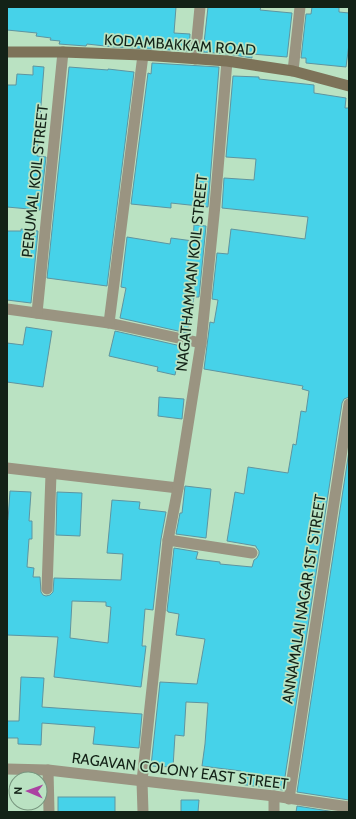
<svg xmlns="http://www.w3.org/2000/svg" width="356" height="819" font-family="Cabin,sans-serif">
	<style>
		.building { fill: #46d2e9; stroke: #5e95a0; fill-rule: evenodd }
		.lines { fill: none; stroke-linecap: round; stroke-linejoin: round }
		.minor { stroke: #9a9481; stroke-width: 11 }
		.tertiary { stroke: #9a9481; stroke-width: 11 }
		.secondary { stroke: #7d7359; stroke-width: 11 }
		.labels { text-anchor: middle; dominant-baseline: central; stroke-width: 3.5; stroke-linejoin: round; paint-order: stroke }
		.street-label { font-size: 15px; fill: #132217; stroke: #bae2c2 }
	</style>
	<rect width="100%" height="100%" fill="#bae2c2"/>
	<g class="building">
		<path d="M7,7H176L174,33L190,34L189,51L114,47L87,44L86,46L59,44L60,41L50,40L51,38L36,36L37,33L7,30Z"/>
		<path d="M208,7H261L260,10L292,13L287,57L252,54V58L228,54L203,52Z"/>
		<path d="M312,7H339V12L349,13V44L346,67L306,63V58H301L306,14H311Z"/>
		<path d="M152,63L219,67L208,207L171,203V208L131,204L148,73L151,74Z"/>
		<path d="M33,66L44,67L37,156L46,157L40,210L7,207V85H16L17,74L33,75Z"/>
		<path d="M69,67L108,70V69L134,72L107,286L47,278Z"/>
		<path d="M233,76L259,77V79L314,85V93L346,98L345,108H349V397L344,399L342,403L283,790L239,784L241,771L202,766L205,744L208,703L186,702L184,736L175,735L173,767L151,766L160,682L197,684L205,639L176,635L179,614L168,612V611H167L174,548L198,552L196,559L220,562V564L252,567L254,560L257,558L259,554V551L256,547V546L227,541L235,492L244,494L248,467L288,473L293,444L296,445L301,411L306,412L309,391L302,389L303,386L204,369L210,322L214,323L218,300L212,299L217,253L228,254L231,229L305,239L308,217L222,208L224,178L254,180L256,159L226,157Z"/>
		<path d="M194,225L206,226L199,297H194L187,333L120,318L126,288L121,287L127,237L170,244L171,238L193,241Z"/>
		<path d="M21,229L38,231L31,303L7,300V231H21Z"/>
		<path d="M26,327L52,331L43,387L7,382V343L23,345Z"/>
		<path d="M115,331L181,346L175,375L157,371L158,367L109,356Z"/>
		<path d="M159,397L184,399L182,419L158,416Z"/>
		<path d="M349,451V800L297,792Z"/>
		<path d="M185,486L211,489L206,538L176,534L180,513H182Z"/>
		<path d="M10,491L31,492L29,521H32V539H29L27,567L34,568L33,577H40L41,592L43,595L46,596L50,595L53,592L54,578L121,580L123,554L107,553L112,500L140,502L139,509L166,512L161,539L153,610L145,609L142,646H146L141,687L54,677L58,637L7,635V520H8ZM72,601L106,602V606L111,607L108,643L70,638Z"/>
		<path d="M57,492L82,493L80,536L56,535Z"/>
		<path d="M21,677L44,678L42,707L142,714L139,748L93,744L95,727L42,723L41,745L18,744V738H7V721H19Z"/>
		<rect x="58" y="797" width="57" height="15"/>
		<path d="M181,800H199L198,812H181Z"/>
		<path d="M297,806L335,812H296Z"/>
	</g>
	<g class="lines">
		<g class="minor">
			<path d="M195,59L200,7"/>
			<path d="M293,71L300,7"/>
			<path d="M7,309L109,323L201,343"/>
			<path d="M37,313L63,52"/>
			<path d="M109,323L143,55"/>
			<path d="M7,468L178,488"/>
			<path d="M168,540L252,553"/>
			<path d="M47,589L51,474"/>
			<path d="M48,770L49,812"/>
			<path d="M274,796V812"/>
			<path d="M289,799L349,404"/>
			<path d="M143,812L142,781L168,540L178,488L201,343L215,205L227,61"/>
		</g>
		<path class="tertiary" d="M7,769L48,770L274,796L349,807"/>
		<path class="secondary" d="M7,52H63L143,55L227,61L293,71L349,86"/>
	</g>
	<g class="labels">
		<g class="street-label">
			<text transform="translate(180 45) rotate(4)">KODAMBAKKAM ROAD</text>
			<text transform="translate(35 181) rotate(-84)">PERUMAL KOIL STREET</text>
			<text transform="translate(192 273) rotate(-84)">NAGATHAMMAN KOIL STREET</text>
			<text transform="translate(304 599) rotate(-81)">ANNAMALAI NAGAR 1ST STREET</text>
			<text transform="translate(180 771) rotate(7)">RAGAVAN COLONY EAST STREET</text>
		</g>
	</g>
	<rect width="356" height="819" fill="none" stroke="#132217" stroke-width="16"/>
	<g transform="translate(28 791) rotate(272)"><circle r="19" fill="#bae2c2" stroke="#77957e"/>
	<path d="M0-3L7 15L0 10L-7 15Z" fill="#ab41a2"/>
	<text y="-6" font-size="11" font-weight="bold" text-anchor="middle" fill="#132217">N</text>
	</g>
</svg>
